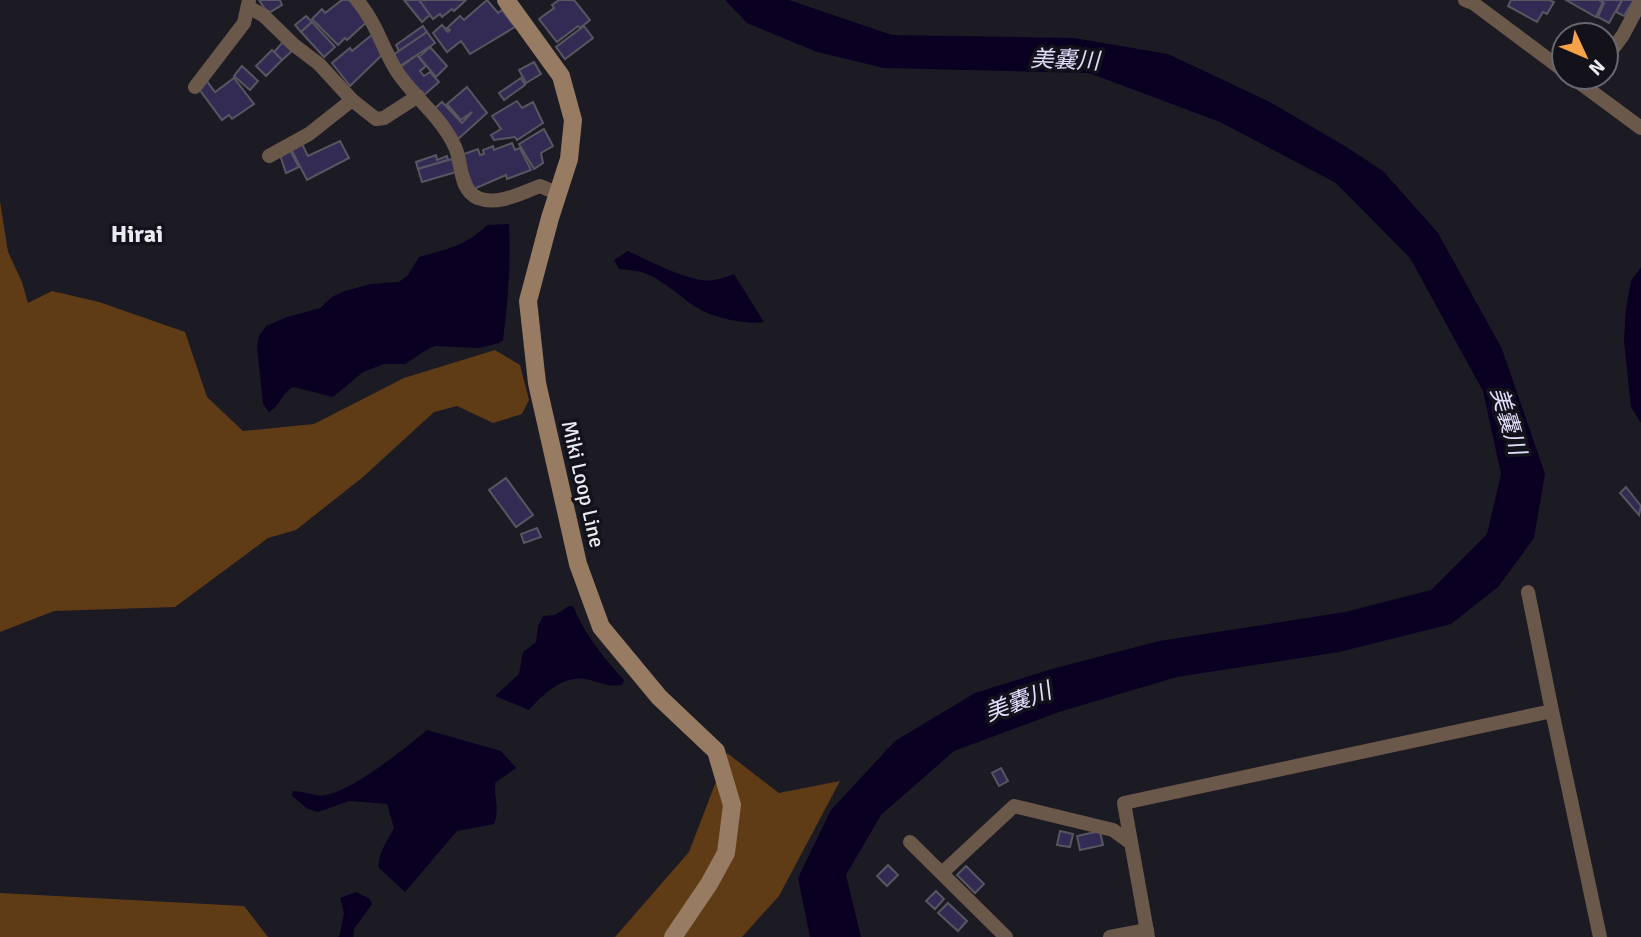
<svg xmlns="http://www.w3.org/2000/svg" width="1641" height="937" font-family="Signika,'Noto Sans JP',sans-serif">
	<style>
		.forest { fill: #5f3b16 }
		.water { fill: #0a0021 }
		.building { fill: #342b54; stroke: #575661; stroke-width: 2 }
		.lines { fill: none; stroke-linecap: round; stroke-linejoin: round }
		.minor { stroke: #6a594a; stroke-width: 14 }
		.secondary { stroke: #977c63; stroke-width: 18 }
		.labels { text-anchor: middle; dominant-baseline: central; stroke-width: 7; stroke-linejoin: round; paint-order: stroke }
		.street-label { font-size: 21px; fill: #eaeaf1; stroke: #13121b }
		.water-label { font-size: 23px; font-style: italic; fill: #e2defc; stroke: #13121b }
		.quarter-label { font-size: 24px; font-weight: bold; fill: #eaeaf1; stroke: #13121b }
	</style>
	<rect width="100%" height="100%" fill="#1c1b24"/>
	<g class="forest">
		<path d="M0,201L8,252L22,282L28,303L52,291L99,302L185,332L207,397L243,431L314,424L404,378L495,350L520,365L529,400L522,414L493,423L457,406L434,412L363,477L296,530L268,538L175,607L54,611L0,632Z"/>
		<path d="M727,753L779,793L840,781L779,896L742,937H615L689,852Z"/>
		<path d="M0,893L244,906L268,937H0Z"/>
	</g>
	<g class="water">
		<path d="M725,0H789L892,35L1074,38L1168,54L1270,102L1348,148L1383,171L1438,233L1502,349L1545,474L1534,538L1498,587L1451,624L1339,652L1177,677L1059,712L954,751L881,815L846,875L861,937H810L798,878L831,810L895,741L975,693L1052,669L1159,641L1345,612L1431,590L1487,534L1501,474L1483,391L1410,258L1336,183L1220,122L1089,73L884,68L817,52L747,23Z"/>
		<path d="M509,224C511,264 508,301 503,340L499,343L479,348L435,346L428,349L405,364H384L363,372L333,397L293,387C280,395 282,404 269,412L263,404L257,346L259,336L266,326L287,317L320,308L332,297L342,292L370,284L399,282L408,275L419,257C445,250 468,245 487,225Z"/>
		<path d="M628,251C649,261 678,276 701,280C712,282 723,278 734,274L764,322C747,325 716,318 701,310C680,298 664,279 641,272C634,270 626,270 619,269L614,260Z"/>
		<path d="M1641,267V423L1631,407L1624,341L1626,308L1631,281Z"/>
		<path d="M569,606H573C585,635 603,657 624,680L622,685C609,687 601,683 590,680C566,673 544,693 529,710L495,696L519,674L523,652L536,642L538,626L543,616L555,615Z"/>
		<path d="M427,730L501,751L516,768L495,783C494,797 500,810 494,824L457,831L405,892L379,868C377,854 388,840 394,828L387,804L349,801L318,812L308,809L292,796L293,791C304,791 316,797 326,795C353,790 406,748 427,730Z"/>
		<path d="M356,892L370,899L372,904L354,929L353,937H338L340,934L344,913L340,898Z"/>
	</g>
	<g class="building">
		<path d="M259,0H280L282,5L270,12L265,9Z"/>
		<path d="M342,0H349L369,20L347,40L345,38L338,45L312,19L322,9L325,13Z"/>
		<path d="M404,0H419L431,14L422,22Z"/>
		<path d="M419,0H466L454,11L452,9L442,17L440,14L433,19Z"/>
		<path d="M487,0L498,13L502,10L515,27L470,54L461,41L447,52L433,33L442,25L448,32L450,30L447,28L460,16L464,20Z"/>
		<path d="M559,0H574L590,20L580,28L578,26L557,42L539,19L554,8L552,5Z"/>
		<path d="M1511,0H1549L1554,2L1547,14L1543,12L1537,22L1508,6Z"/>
		<path d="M1566,0H1599L1603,2L1596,17Z"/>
		<path d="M1599,0H1622L1609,23L1598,17L1604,3Z"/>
		<path d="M1622,0H1634L1624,16L1616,12Z"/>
		<path d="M306,16L312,22L301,32L295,25Z"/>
		<path d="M312,22L335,47L324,57L301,32Z"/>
		<path d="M423,26L427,32L399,51L396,45Z"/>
		<path d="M584,26L593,38L565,59L556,47Z"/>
		<path d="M427,32L435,43L400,66L393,55Z"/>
		<path d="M373,34L385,52L350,86L332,63L350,48L352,51Z"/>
		<path d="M283,42L292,51L282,60L274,52Z"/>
		<path d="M430,47L447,66L436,77L419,57Z"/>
		<path d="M272,50L282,60L266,76L256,66Z"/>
		<path d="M417,55L426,66L420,71L424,76L430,72L439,82L424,95L399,68Z"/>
		<path d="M534,62L541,74L526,83L519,70Z"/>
		<path d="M242,66L258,81L250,90L234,76Z"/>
		<path d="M234,78L254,104L232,119L229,115L222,120L199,89L206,80L215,92Z"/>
		<path d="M521,78L525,85L504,100L499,93Z"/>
		<path d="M467,87L487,113L457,140L434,109L442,102L462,123L472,112L461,120L447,104Z"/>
		<path d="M517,101L522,108L533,102L543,123L517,140L515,137L494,140L491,135L501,129L492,116Z"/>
		<path d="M544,129L553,146L541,153L543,163L534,169L519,144Z"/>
		<path d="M340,141L349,158L307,180L291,149L302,144L308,156Z"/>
		<path d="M512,143L515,150L520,148L531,170L507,179L506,175L474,189L462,158L464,154L478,149L480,155L484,154L483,150L493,146L494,150Z"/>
		<path d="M290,150L299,167L286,173L280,155Z"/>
		<path d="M436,155L437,160L447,156L448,160L418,169L416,162Z"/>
		<path d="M452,159L456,172L422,182L418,169Z"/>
		<path d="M506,478L533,515L516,527L489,490Z"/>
		<path d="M1626,487L1641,506L1639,515L1620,493Z"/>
		<path d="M537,528L541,537L524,543L521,534Z"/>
		<path d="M1001,768L1008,781L999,786L992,773Z"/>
		<path d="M1060,831L1073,834L1070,847L1057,845Z"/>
		<path d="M1100,831L1103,845L1080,850L1077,836Z"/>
		<path d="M888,865L898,875L887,886L877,876Z"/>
		<path d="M966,866L984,884L975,893L957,875Z"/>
		<path d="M936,891L944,899L935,909L926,901Z"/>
		<path d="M948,903L967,921L958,931L938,913Z"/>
	</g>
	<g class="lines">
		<g class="minor">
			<path d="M357,0C377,24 381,45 396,70C413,97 442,117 455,147C463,164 458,189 478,198C498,206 521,193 540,186L559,194"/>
			<path d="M1465,0L1473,3L1564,71"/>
			<path d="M248,7L263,15L294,45L319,64L352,100L376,119L384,118L418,96"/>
			<path d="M1606,58L1623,35L1641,1"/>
			<path d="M1572,77L1641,128"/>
			<path d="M195,87L244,23L249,0"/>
			<path d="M269,156L309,134L352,100"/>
			<path d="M1528,592L1552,711"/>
			<path d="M910,842L1006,937"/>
			<path d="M942,873L1014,806L1113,830L1131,843"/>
			<path d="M1110,937L1147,930"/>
			<path d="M1148,937L1124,803L1552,711L1600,937"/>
		</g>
		<path class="secondary" d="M506,0L561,76L573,120L569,159L550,218L528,301L537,383L578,564L601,627L659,697L716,751L732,805L726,853L709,884L673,937"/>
	</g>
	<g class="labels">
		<g class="street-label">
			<text transform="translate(583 484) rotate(77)">Miki Loop Line</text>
		</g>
		<g class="water-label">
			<text transform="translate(1065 60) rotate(2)">美嚢川</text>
			<text transform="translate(1508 421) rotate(73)">美嚢川</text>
			<text transform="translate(1018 702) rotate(-21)">美嚢川</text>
		</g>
		<g class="quarter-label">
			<text x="137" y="234">Hirai</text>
		</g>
	</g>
	<g transform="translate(1585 56) rotate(134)"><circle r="33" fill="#13121b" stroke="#696871" stroke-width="2"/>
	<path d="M0-5L12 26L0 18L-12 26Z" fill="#f7a248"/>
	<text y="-10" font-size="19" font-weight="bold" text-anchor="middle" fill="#eaeaf1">N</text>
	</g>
</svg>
